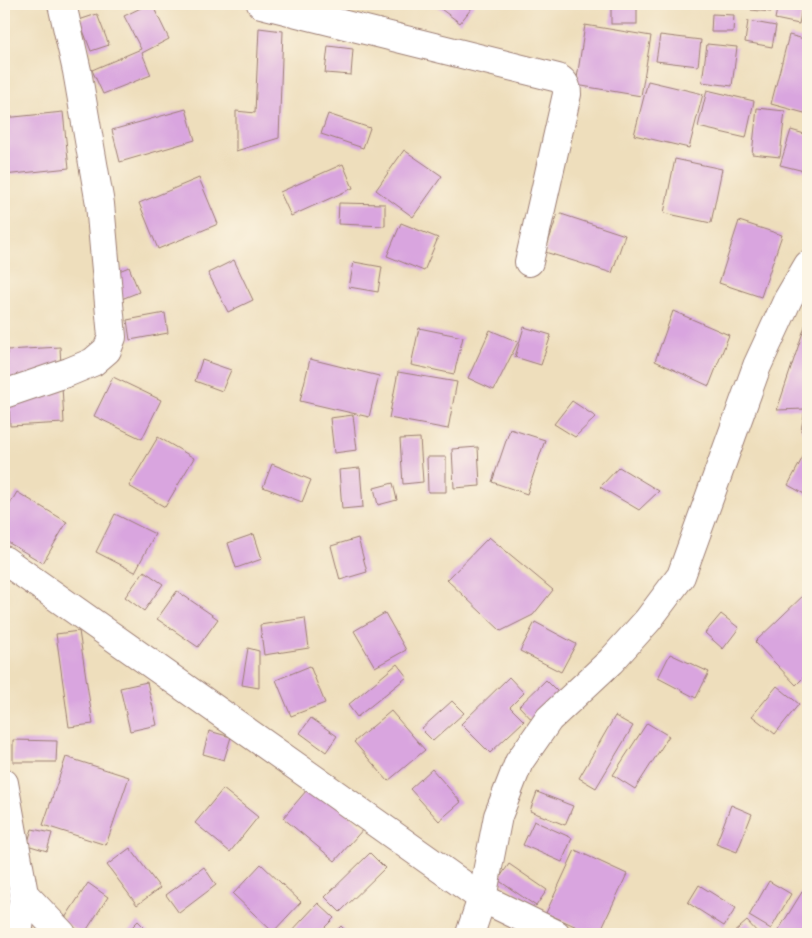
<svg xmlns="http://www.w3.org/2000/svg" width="812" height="938" font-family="'Architects Daughter',sans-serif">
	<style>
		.building { fill: #d9a5df }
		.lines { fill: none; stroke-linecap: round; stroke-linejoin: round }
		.minor-casing { stroke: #9c7e74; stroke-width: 30 }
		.minor { stroke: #fff; stroke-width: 28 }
	</style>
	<rect width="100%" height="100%" fill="#fcf5e5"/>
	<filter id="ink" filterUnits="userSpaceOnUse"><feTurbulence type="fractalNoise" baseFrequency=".02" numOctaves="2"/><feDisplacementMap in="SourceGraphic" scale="10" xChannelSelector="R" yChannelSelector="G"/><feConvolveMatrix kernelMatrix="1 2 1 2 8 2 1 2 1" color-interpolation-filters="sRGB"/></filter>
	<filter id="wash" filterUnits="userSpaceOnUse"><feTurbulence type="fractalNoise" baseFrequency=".0096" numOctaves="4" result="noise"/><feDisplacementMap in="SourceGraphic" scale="20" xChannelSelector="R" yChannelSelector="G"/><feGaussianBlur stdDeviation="1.12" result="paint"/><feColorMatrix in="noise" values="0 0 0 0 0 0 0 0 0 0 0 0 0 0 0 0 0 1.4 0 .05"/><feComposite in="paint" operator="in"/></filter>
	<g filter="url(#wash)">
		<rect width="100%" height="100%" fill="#eedebc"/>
		<g id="blocks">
			<g class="building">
				<path d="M149,4H152L169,39L142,53L151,75L103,94L92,70L141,49L124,16Z"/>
				<path d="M315,4H349L344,16Z"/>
				<path d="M434,4H475L460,23Z"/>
				<rect x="611" y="4" width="26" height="20"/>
				<path d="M752,4H772L771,12L751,10Z"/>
				<path d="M778,4H803L799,24L775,19Z"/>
				<path d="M97,14L109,45L91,51L79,20Z"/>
				<path d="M712,14L734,15L733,32H711Z"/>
				<path d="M748,21L776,26L772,47L745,42Z"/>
				<path d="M585,25L651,36L641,96L576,85Z"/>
				<path d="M259,28L283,31L279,138L236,151V111L255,113Z"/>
				<path d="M660,35L701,40L698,66L656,61Z"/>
				<path d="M789,35L808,40V114L771,104Z"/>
				<path d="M707,44L737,47L732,86L702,82Z"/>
				<path d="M328,46L353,49L351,75L325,73Z"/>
				<path d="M648,81L703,94L689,148L634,135Z"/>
				<path d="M707,90L754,101L746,138L698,127Z"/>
				<path d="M757,108L785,111L780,157L752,154Z"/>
				<path d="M186,109L195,140L120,162L112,130Z"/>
				<path d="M63,112L69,168L4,175V118Z"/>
				<path d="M328,114L370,128L363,148L321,134Z"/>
				<path d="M791,130L808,135V172L780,165Z"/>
				<path d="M404,150L442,176L413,217L376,190Z"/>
				<path d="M675,159L722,169L711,223L664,213Z"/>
				<path d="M343,164L353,188L291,216L280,192Z"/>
				<path d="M199,178L218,224L158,249L139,203Z"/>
				<path d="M339,203L385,204V226L338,224Z"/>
				<path d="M558,213L625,235L612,273L545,252Z"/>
				<path d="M739,221L782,235L761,297L719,283Z"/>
				<path d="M401,223L438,238L424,271L387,256Z"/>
				<path d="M234,260L253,300L228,312L208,273Z"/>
				<path d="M354,262L382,267L378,292L349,287Z"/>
				<path d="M129,267L139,292L119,300L109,275Z"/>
				<path d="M673,311L729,335L709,386L655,361Z"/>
				<path d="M165,313L168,333L130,340L127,320Z"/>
				<path d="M808,317V396L805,409L777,410Z"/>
				<path d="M524,327L551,335L541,365L515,357Z"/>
				<path d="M419,328L463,337L454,374L411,365Z"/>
				<path d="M490,330L518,342L494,390L468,378Z"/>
				<path d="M60,347L64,423L10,426L7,350Z"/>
				<path d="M310,359L379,376L369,417L300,401Z"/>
				<path d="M202,360L231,370L222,391L195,381Z"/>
				<path d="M398,372L457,382L448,429L389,418Z"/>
				<path d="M113,377L161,400L142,439L94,416Z"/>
				<path d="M572,401L596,417L575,437L554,424Z"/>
				<path d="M805,409H808V432L801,431Z"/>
				<path d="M353,415L357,450L334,453L330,418Z"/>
				<path d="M510,429L545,440L527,494L492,482Z"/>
				<path d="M158,437L194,458L165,507L129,486Z"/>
				<path d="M420,438L423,482L403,484L400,439Z"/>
				<path d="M478,447L480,486L454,488L452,449Z"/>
				<path d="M804,455L808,457V496L788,485Z"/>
				<path d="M427,457H446V492H428Z"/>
				<path d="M272,464L311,480L302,502L263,487Z"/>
				<path d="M619,467L659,491L639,510L600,487Z"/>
				<path d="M360,468L363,507L342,509L339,470Z"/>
				<path d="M393,483L397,500L378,505L374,488Z"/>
				<path d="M17,492L67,522L43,563L4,540V514Z"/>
				<path d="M115,514L155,534L135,572L96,552Z"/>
				<path d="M254,534L262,559L236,568L228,543Z"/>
				<path d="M489,537L553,590L533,615L501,631L447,580Z"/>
				<path d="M358,538L367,572L340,580L331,546Z"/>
				<path d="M144,571L163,584L144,611L125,597Z"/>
				<path d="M177,591L218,619L198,647L157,619Z"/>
				<path d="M808,591V673L796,685L755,642Z"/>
				<path d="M385,613L406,650L375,667L354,631Z"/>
				<path d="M721,614L739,628L723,649L705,633Z"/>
				<path d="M305,618L309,648L264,655L260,625Z"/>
				<path d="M535,622L576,644L561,672L520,651Z"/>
				<path d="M79,631L93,724L69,727L56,634Z"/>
				<path d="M248,648L259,651V688L242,685Z"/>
				<path d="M670,654L709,672L696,698L658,678Z"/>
				<path d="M397,664L407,677L357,717L348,705Z"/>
				<path d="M310,666L325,703L291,716L276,680Z"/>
				<path d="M509,677L524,693L510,707L524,721L490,753L461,724Z"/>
				<path d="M546,680L563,697L536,724L519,706Z"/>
				<path d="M147,682L157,725L130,731L120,688Z"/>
				<path d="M777,686L799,704L775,734L752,716Z"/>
				<path d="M452,701L464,713L433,741L421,729Z"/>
				<path d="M391,711L425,750L388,781L354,742Z"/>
				<path d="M615,716L633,726L596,788L579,778Z"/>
				<path d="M311,718L337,736L326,752L300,733Z"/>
				<path d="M647,723L669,736L635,789L613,775Z"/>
				<path d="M209,731L231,737L224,760L203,754Z"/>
				<path d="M13,740L57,741L56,762H13Z"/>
				<path d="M66,757L129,777L106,845L43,825Z"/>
				<path d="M432,769L461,802L439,821L410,789Z"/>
				<path d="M312,784L364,828L335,861L283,818Z"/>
				<path d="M223,789L258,817L230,852L195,823Z"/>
				<path d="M537,792L573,806L565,825L530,811Z"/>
				<path d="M731,805L752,814L737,852L716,844Z"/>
				<path d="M534,821L572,838L562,862L523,845Z"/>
				<path d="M32,829L52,833L47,851L27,845Z"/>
				<path d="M130,848L160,888L137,905L107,865Z"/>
				<path d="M575,850L627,874L599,934H592L546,913Z"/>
				<path d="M370,853L385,868L340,912L325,897Z"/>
				<path d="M261,864L301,902L273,932L233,894Z"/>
				<path d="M509,864L547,890L536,906L498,880Z"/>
				<path d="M204,867L216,885L179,913L166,895Z"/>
				<path d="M769,881L791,894L771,929L749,916Z"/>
				<path d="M88,883L108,897L84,934L63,921Z"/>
				<path d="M699,885L736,908L724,926L688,903Z"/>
				<path d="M802,892L808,896V934H776Z"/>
				<path d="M318,903L334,918L318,934H289Z"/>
				<path d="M138,921L151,934H125Z"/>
				<path d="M747,921L759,934H732Z"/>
				<path d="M341,926L349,934H333Z"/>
			</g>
		</g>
	</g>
	<g filter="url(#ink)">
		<use href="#blocks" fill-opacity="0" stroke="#9c7e74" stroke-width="1"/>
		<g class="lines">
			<g class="minor-casing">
				<g id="minor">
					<path d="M261,4L558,78C565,82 567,86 567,94L529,262"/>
					<path d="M4,394L69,372L93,362L107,350L112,337L100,204L77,71L62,4"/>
					<path d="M4,560L307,774L482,898L556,934"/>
					<path d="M4,783L24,894L18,934"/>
					<path d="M24,894L62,934"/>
					<path d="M470,934L482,898L498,816L519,762L549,719L611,661L648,620L681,576L757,366L788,299L808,265"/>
				</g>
			</g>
			<use href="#minor" class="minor"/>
		</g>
	</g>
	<rect width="812" height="938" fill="none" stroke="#fcf5e5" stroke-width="20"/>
</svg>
